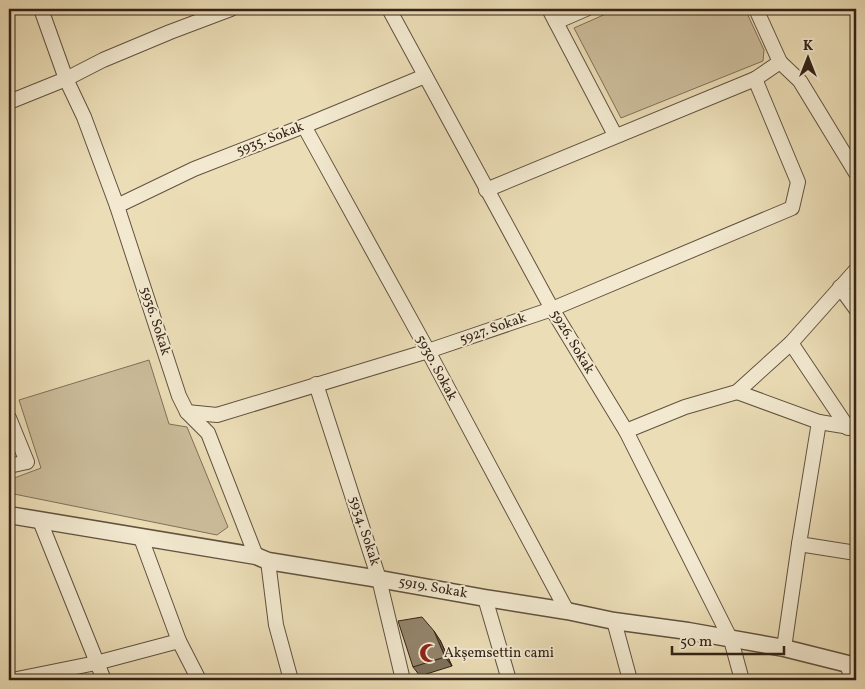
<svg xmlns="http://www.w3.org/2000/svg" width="865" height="689" font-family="Vollkorn,serif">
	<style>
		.green { fill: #ccbd9b; stroke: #807059 }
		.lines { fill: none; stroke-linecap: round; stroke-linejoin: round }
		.minor-casing { stroke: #61523f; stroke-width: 16 }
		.tertiary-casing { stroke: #61523f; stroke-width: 19 }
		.minor { stroke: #f2e9d0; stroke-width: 14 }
		.tertiary { stroke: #f2e9d0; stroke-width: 16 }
		.wall { fill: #7e725b; stroke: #332317 }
		.shaded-wall { fill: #675c4a; stroke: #332317 }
		.building { fill: #93846a; stroke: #332317 }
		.labels { text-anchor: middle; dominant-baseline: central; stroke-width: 4; stroke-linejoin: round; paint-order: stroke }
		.street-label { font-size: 14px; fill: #332317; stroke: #f2e9d0 }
		.poi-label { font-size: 14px; fill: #332317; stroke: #f2e9d0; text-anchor: start }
	</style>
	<rect width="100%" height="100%" fill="#ebddb6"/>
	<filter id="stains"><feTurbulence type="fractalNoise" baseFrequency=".004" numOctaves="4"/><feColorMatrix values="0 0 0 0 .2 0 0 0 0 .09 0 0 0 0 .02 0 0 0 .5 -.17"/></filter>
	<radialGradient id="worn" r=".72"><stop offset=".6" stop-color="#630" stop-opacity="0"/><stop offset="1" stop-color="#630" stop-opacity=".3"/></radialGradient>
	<g class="green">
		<path d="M617,9H745L764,50L763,61L621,118L574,28Z"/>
		<path d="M149,360L169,424L187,427L228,527L217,535L9,493V480L41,468L19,400Z"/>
	</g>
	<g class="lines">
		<g class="minor-casing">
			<g id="minor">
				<path d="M41,9L66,79L84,117L117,206L179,396L187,412L208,433L256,556"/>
				<path d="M389,9L552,309L626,431L731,640L742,680"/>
				<path d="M549,9L615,135"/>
				<path d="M756,9L780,62"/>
				<path d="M556,22L586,9"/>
				<path d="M9,102L66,79L103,60L170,32L231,9"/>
				<path d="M304,126L428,351L567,611"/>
				<path d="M486,190L755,79L780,62L800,81L856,173"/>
				<path d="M117,206L194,169L304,126L425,76"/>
				<path d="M840,287L856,309"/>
				<path d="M791,343L848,428"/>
				<path d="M316,384L379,579L403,680"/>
				<path d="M737,392L819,422L856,428"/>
				<path d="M187,412L217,415L428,351L552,309L792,208L798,182L755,79"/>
				<path d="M9,418L27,462L9,466"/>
				<path d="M626,431L685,407L737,392L791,343L856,270"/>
				<path d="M40,521L104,680"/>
				<path d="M141,538L179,641L199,680"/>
				<path d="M799,544L856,553"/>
				<path d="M268,561L276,625L291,680"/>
				<path d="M485,598L509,680"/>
				<path d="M614,621L630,680"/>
				<path d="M784,648L799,544L819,422"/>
				<path d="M847,664L852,680"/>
				<path d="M12,680L96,663L179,641"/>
			</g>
		</g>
		<g class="tertiary-casing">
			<path id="tertiary" d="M9,515L256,556L268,561L379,579L485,598L567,611L614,621L688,631L784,648L856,666"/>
		</g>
		<use href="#minor" class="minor"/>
		<use href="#tertiary" class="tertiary"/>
	</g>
	<path class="wall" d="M440,640L452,666L420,676L413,667Z"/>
	<path class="shaded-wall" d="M434,631L440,640L452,666L445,657Z"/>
	<path class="building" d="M422,617L434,631L445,657L413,667L398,621Z"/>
	<defs>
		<g id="mosque-bare" transform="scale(1.5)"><path d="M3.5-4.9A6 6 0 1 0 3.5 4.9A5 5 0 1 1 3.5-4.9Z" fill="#8f2418" stroke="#f2e9d0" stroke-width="2.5" paint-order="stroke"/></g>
	</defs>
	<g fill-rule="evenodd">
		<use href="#mosque-bare" x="429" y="653"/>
	</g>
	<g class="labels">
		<g class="street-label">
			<text transform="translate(270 139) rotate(-21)">5935. Sokak</text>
			<text transform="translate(155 321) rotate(72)">5936. Sokak</text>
			<text transform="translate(493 329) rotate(-19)">5927. Sokak</text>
			<text transform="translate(572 342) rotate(59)">5926. Sokak</text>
			<text transform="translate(436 368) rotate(62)">5930. Sokak</text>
			<text transform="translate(364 531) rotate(72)">5934. Sokak</text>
			<text transform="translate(433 588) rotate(10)">5919. Sokak</text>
		</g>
		<g class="poi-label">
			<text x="444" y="653">Akşemsettin cami</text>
		</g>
	</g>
	<rect width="865" height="689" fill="none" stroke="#ebddb6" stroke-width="30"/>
	<rect x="10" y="10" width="845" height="669" fill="none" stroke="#332317" stroke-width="2.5"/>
	<rect x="15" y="15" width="835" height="659" fill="none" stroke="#332317"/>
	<g transform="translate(808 58)" stroke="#f2e9d0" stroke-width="4" paint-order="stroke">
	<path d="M0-4L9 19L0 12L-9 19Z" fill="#332317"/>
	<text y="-8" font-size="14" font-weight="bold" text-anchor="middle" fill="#332317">K</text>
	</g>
	<path d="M672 646v8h112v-8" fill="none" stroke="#332317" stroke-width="2.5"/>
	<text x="680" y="646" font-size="15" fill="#332317" stroke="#f2e9d0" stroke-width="4" paint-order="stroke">50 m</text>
	<rect width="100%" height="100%" filter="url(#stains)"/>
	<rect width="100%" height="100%" fill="url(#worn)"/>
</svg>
